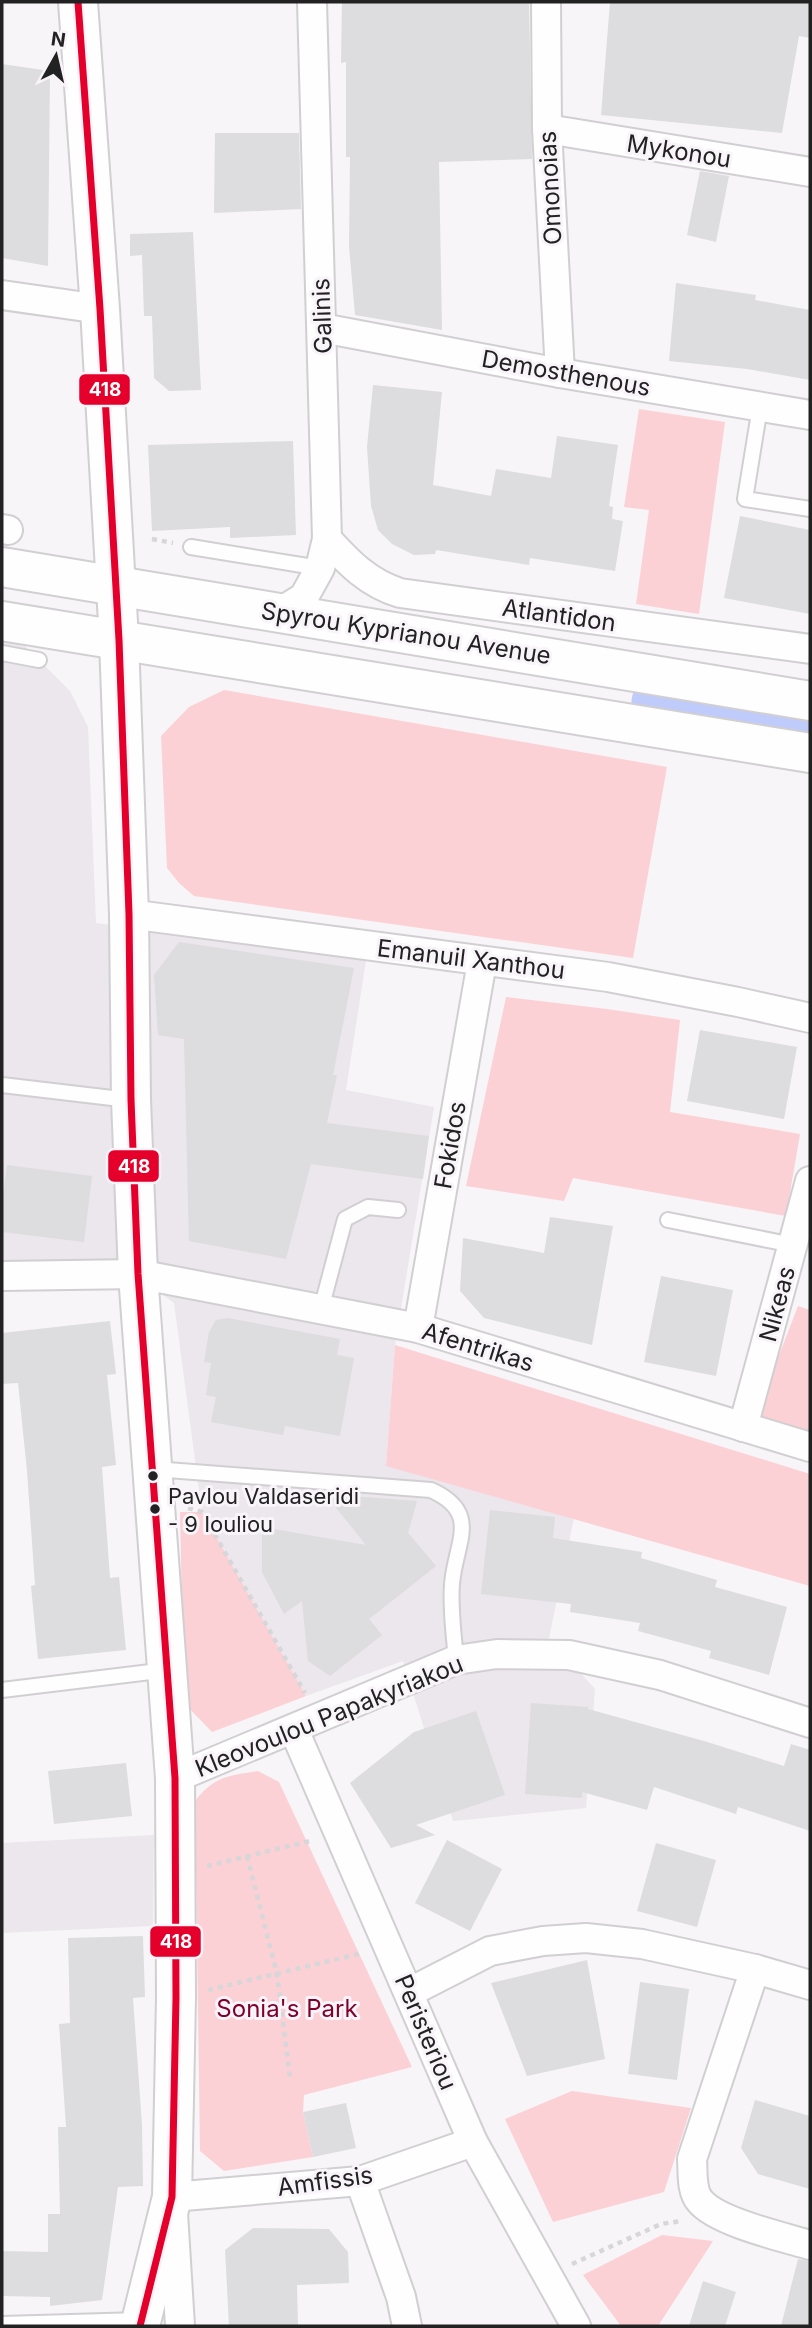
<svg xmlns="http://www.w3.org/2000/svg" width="812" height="2328" font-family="Inter,sans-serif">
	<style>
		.built { fill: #ece6ed }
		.green { fill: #fbd1d6 }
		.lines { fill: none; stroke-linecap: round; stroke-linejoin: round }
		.river { stroke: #bfccfb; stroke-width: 51 }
		.building { fill: #dddcde }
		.lane-casing { stroke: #d1cfd2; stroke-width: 18 }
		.street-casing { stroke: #d1cfd2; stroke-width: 32 }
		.secondary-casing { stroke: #d1cfd2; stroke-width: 42 }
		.path { stroke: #d7d6d8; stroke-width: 4.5; stroke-dasharray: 5 5; stroke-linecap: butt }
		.lane { stroke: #fefefe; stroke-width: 14 }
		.street { stroke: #fefefe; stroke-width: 28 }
		.secondary { stroke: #fefefe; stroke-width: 38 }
		.bus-1-casing { stroke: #f8f4f9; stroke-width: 12 }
		.bus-1 { stroke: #e4002b; stroke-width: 7 }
		.bus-dot { fill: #232223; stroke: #f8f4f9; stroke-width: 2.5 }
		.labels { text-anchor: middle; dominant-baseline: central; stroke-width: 6; stroke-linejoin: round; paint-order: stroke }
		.bus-label { font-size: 22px; fill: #232223; stroke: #f8f4f9; text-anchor: start }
		.street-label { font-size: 24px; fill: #232223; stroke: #f8f4f9 }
		.park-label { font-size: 24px; fill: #7f012a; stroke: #f8f4f9 }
		.line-badge { stroke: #f8f4f9; stroke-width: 2.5 }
		.badge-label { font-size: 19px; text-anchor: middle; font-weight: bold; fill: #fff }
	</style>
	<rect width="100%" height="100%" fill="#f7f5f8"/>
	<g class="built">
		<path d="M2,639L22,643L70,691L88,727L96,923L366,960L346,1090L434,1107L395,1345L386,1465L574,1518L549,1638L595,1689L586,1808L453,1821L403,1661L306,1696L202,1512L174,1303L122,1265H2Z"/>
		<path d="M154,1835L153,1926L2,1933V1843Z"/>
	</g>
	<g class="green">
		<path d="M639,409L725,422L699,614L636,604L649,510L624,507Z"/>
		<path d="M224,690L667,767L633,958L194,896L179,883L167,868L161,736L189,707Z"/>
		<path d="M506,997L607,1009L680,1020L670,1112L800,1134L786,1216L573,1178L564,1201L466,1186Z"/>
		<path d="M798,1306L810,1310V1437L754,1420Z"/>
		<path d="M395,1345L810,1474V1586L386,1466Z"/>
		<path d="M180,1512H202L306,1696L212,1732L184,1703Z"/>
		<path d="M258,1771L279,1782L412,2067L304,2095L303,2112L313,2157L224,2171L200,2151L195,1801C214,1776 229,1776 258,1771Z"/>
		<path d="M572,2091L691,2108L664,2192L553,2222L505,2119Z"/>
		<path d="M662,2235L713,2241L658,2326H621L583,2275Z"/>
	</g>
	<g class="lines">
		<path class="river" d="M657,702L810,727"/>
	</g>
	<g class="building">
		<path d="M342,2H529L532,159L439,162L442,330L355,315L349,246L350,157H346V62L341,63Z"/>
		<path d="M610,2H810V38L799,36L782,133L601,115Z"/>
		<path d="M2,64L50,71L48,266L2,258Z"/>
		<path d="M215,133H299L301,209L214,213Z"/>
		<path d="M700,171L729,176L716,242L687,235Z"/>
		<path d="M193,232L201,390L169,391L154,378L152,316H144L142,255L130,256V234Z"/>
		<path d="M676,283L756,295L755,300L810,310V380L747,369L669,361Z"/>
		<path d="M373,385L442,392L433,485L491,496L496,469L551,478L557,436L618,445L609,506L613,507L612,519L623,521L615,571L530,558L529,565L436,550L435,554L414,555L392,544L378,530L371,506L367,447Z"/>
		<path d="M293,441L296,535L230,538V527L152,531L148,445Z"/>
		<path d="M740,516L810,530V614L724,598Z"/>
		<path d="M179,942L354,968L333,1075H337L327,1123L429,1136L423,1179L311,1164L286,1259L189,1241L184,1039L158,1035L154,975Z"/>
		<path d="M700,1030L797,1047L784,1119L687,1101Z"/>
		<path d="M7,1165L92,1176L84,1242L2,1232V1204Z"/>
		<path d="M550,1217L613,1226L592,1345L484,1318L460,1291L463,1238L544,1253Z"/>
		<path d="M661,1276L733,1290L716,1376L644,1362Z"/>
		<path d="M228,1318L340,1339L337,1355L354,1358L340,1436L285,1426L283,1435L211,1422L216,1397L206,1395L211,1363L204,1362L209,1332L216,1320Z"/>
		<path d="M110,1321L116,1374L107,1375L116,1465L102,1467L110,1578L119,1577L126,1650L38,1659L31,1586L35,1585L27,1471L18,1383L2,1384V1333Z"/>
		<path d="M325,1494L417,1501L408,1533L436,1566L369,1619L382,1635L330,1676L308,1661L302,1601L284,1614L262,1572V1527L366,1545Z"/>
		<path d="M490,1510L555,1517L553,1538L642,1552L641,1558L717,1580L715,1587L787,1607L769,1675L709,1658L711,1651L638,1631L640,1623L570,1612L571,1604L481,1594Z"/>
		<path d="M531,1703L588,1707V1709L704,1741L784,1766L791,1744L810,1750V1831L738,1807L736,1814L654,1787L647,1810L582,1792V1798L525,1794Z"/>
		<path d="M476,1711L505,1795L416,1825L435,1835L391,1848L350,1783L414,1732Z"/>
		<path d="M126,1763L132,1816L54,1824L48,1771Z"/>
		<path d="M447,1840L502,1869L470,1931L415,1903Z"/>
		<path d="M656,1843L716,1860L697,1927L637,1911Z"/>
		<path d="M143,1936L145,1997L133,1998L142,2125L143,2186L118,2187L102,2300L50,2306V2297L2,2296V2251L48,2252V2214H60L58,2127H66L59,2024L70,2023L68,1938Z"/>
		<path d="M587,1960L605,2059L527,2076L491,1983Z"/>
		<path d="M640,1982L689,1989L677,2080L628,2074Z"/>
		<path d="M755,2100L810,2116V2189L758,2174L741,2148Z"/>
		<path d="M346,2103L356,2148L313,2157L303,2112Z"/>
		<path d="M253,2228L329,2229L348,2252L349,2283L297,2285L298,2326H229L225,2250Z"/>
		<path d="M798,2259L810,2261V2326H781Z"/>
		<path d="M703,2281L736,2292L725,2326H689Z"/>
	</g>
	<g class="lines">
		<g class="lane-casing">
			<g id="lane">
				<path d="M760,407L745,499L810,509"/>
				<path d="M191,547L320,568"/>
				<path d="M2,653L39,660"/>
				<path d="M2,1085L129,1100"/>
				<path d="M668,1220L793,1245"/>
				<path d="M321,1309L345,1219L368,1207L398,1210"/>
				<path d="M154,1469L431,1490C482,1513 455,1543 452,1584C450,1609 454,1636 456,1660"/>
				<path d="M2,1690L167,1670"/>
				<path d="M2,2324L140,2320"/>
			</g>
		</g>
		<g class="street-casing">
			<g id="street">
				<path d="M546,2L547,129L560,373"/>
				<path d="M547,129L810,172"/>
				<path d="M2,295L100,309"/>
				<path d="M322,328L560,373L810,415"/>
				<path d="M2,529L8,530"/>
				<path d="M327,539C349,563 368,583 400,593L810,649"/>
				<path d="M280,612L304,597L320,568L327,539L312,2"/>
				<path d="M129,914L608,977L738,1002L810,1018"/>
				<path d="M2,1276L138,1274L418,1328L810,1447"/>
				<path d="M418,1328L482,962"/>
				<path d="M743,1427L810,1181"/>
				<path d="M294,1730L473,2142L576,2326"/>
				<path d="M175,1778L456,1660L497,1654L569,1655L660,1675L810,1723"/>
				<path d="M755,1969L692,2159C693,2172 691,2191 700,2201C717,2222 783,2237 810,2245"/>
				<path d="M410,1992L490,1951L543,1941L586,1938L642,1944L755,1969L810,1985"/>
				<path d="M360,2181L401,2297L407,2326"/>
				<path d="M180,2326L172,2197L360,2181L473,2142"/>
			</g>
		</g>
		<g class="secondary-casing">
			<g id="secondary">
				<path d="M78,2L100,309L119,640L129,914L131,1100L138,1274L175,1778L176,1998L172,2197L140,2326"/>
				<path d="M2,567L810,701"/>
				<path d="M2,621L810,753"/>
			</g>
		</g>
		<g class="path">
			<path d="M152,539L173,543"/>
			<path d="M188,1508L202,1512L305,1693"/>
			<path d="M247,1856L277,1974L290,2077"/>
			<path d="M207,1866L314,1840"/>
			<path d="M208,1990L363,1953"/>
			<path d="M572,2264L661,2224L681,2221"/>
		</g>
		<use href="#lane" class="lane"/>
		<use href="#street" class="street"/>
		<use href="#secondary" class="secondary"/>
		<g class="bus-1-casing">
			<path id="bus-1" d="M78,2L100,309L119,640L129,914L131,1100L138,1274L175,1778L176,1998L172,2197L140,2326"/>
		</g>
		<use href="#bus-1" class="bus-1"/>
	</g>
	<g class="bus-dot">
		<circle cx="153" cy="1476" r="6"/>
		<circle cx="155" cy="1509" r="6"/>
	</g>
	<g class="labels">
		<g class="bus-label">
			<text x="168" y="1496">Pavlou Valdaseridi<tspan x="168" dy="28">- 9 Iouliou</tspan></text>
		</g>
		<g class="street-label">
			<text transform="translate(679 151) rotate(9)">Mykonou</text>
			<text transform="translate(550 188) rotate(-93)">Omonoias</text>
			<text transform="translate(322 316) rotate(-92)">Galinis</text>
			<text transform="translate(566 373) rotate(10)">Demosthenous</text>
			<text transform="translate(559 615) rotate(8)">Atlantidon</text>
			<text transform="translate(406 633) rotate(9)">Spyrou Kyprianou Avenue</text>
			<text transform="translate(471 959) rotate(7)">Emanuil Xanthou</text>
			<text transform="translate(450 1145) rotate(-80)">Fokidos</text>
			<text transform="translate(777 1304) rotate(-75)">Nikeas</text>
			<text transform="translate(478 1347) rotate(17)">Afentrikas</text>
			<text transform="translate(329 1716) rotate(-22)">Kleovoulou Papakyriakou</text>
			<text transform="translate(426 2032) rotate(67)">Peristeriou</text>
			<text transform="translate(325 2181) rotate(-8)">Amfissis</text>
		</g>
		<g class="park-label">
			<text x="287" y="2008">Sonia's Park</text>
		</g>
	</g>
	<g class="line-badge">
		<rect x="78" y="373" width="53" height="33" rx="7" fill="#e4002b"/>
		<rect x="107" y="1149" width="53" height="34" rx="7" fill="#e4002b"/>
		<rect x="149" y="1925" width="53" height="33" rx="7" fill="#e4002b"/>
	</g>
	<g class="badge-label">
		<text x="105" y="396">418</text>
		<text x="134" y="1173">418</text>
		<text x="176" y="1948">418</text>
	</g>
	<rect width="812" height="2328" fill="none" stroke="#232223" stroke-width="7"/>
	<g transform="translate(56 56) rotate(8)" stroke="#f8f4f9" stroke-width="5" paint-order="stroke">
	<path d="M0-5L12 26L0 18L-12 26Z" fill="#232223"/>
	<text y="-10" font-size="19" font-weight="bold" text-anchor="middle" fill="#232223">N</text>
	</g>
</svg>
